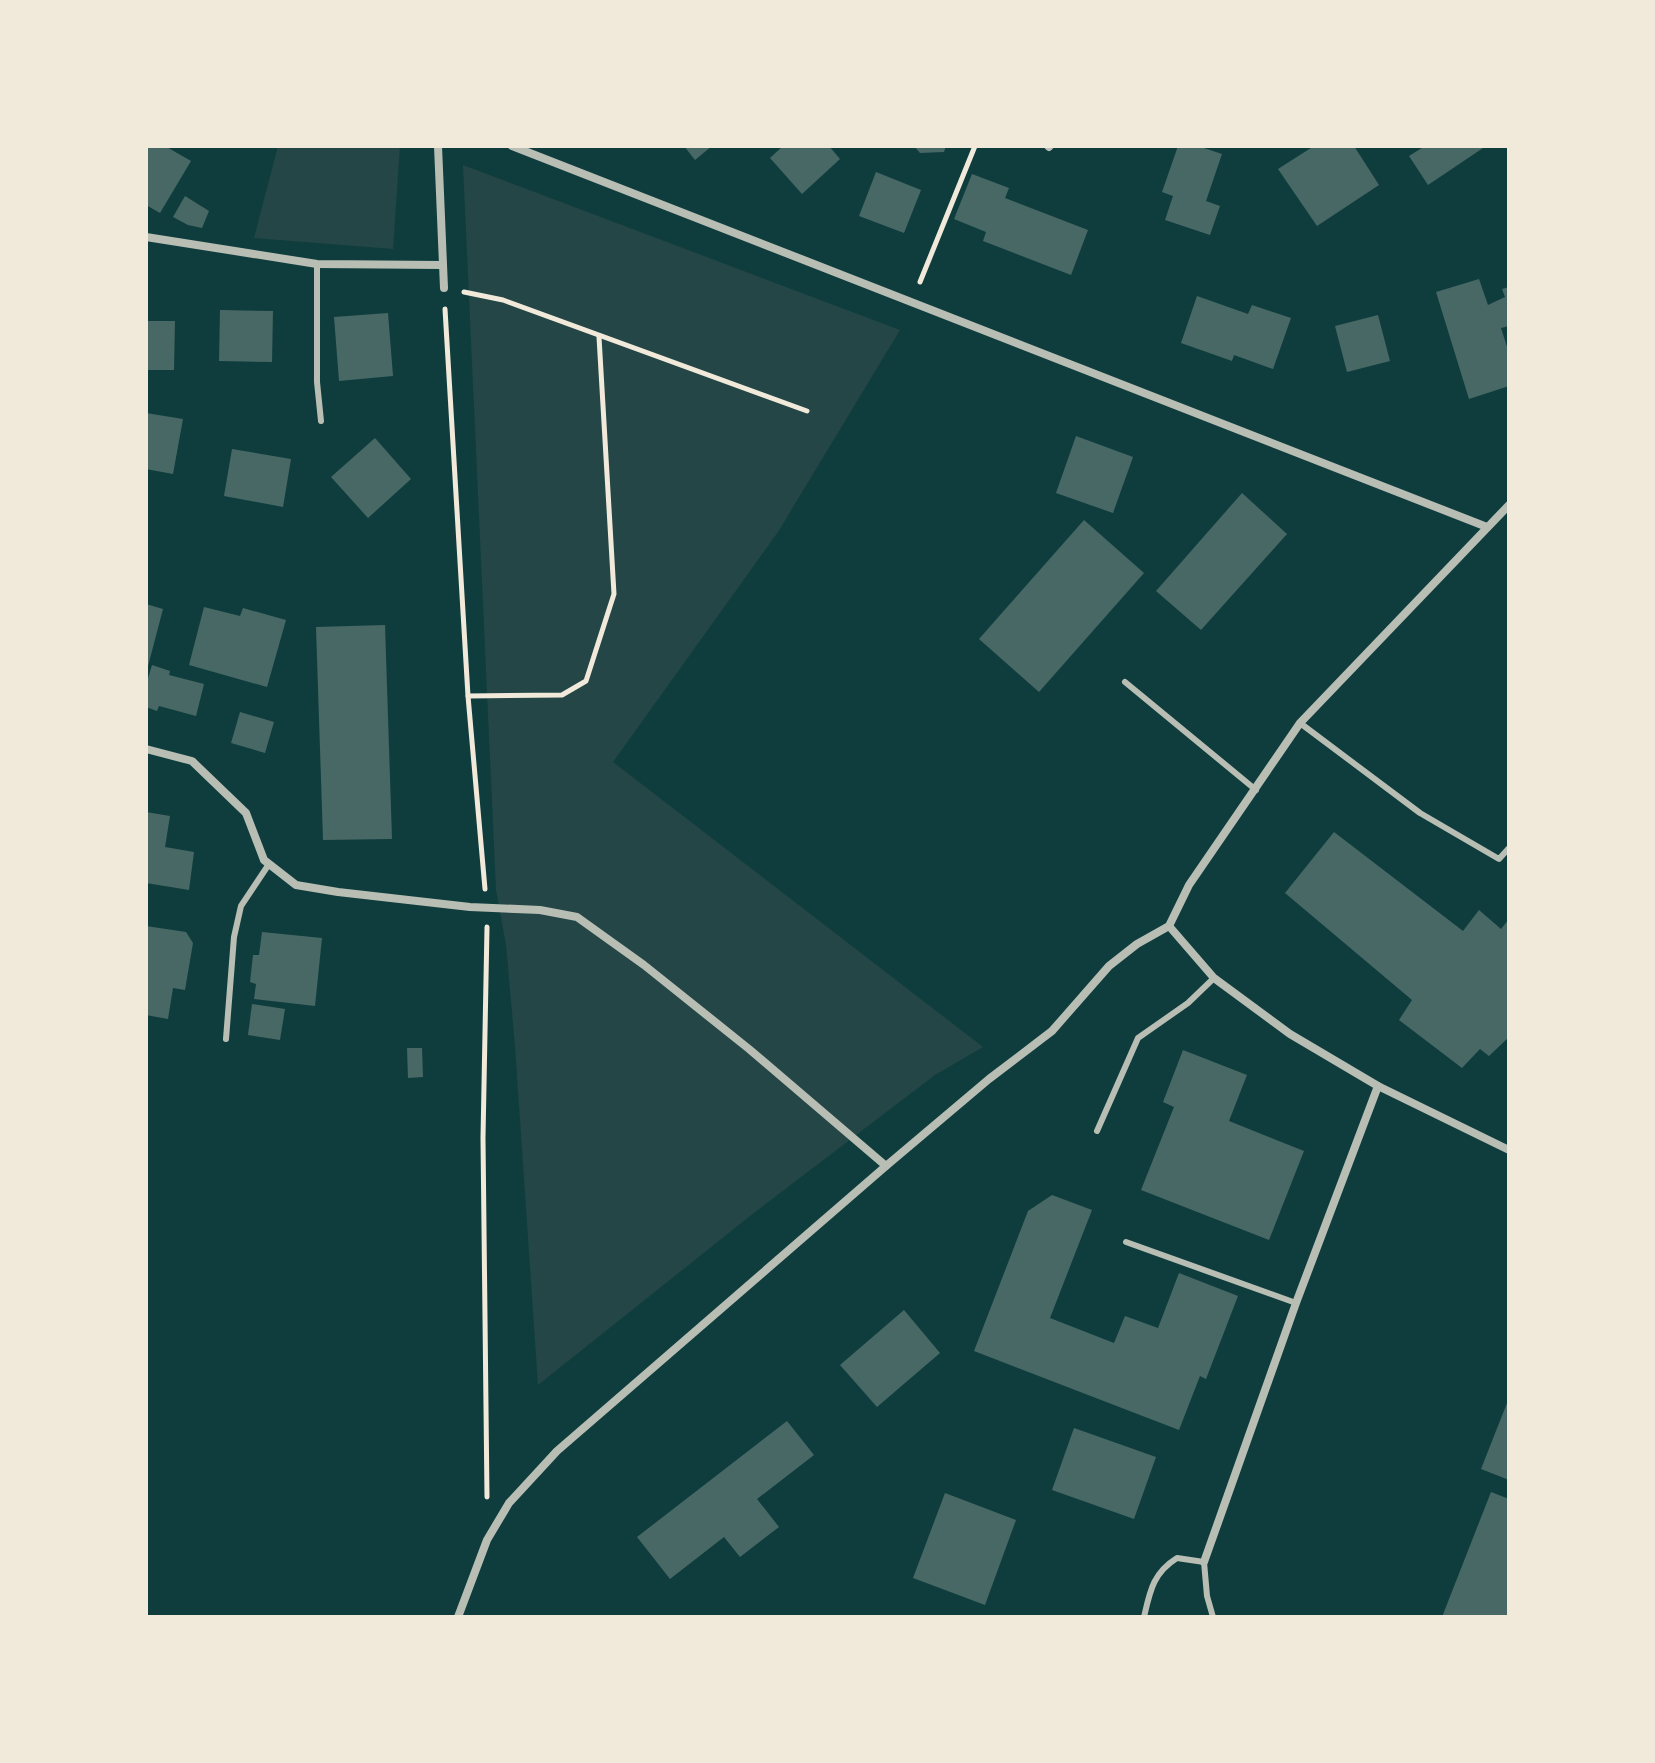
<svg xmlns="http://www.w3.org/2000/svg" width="1655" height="1763" font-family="Cabin,sans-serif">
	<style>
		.green { fill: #244646 }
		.building { fill: #486865 }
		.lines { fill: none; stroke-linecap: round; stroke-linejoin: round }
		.path { stroke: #f1e9da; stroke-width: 5 }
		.service { stroke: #b8beb3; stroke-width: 6 }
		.minor { stroke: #b8beb3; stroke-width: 8 }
	</style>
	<rect width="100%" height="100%" fill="#0f3d3e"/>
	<g class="green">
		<path d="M278,146H400L393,249L254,238Z"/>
		<path d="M463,165L900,330L778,532L613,762L983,1047L935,1075L750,1216L538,1385L515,1046L506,945L496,890Z"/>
	</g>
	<g class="building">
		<path d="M146,146H165L191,161L160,213L146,205Z"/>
		<path d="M684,146H712L695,160Z"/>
		<path d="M783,146H829L840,159L802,194L770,158Z"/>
		<path d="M914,146H946L944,152L920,153Z"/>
		<path d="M1178,146H1198L1222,154L1206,201L1220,206L1210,235L1165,220L1173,196L1162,192Z"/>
		<path d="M1314,146H1354L1379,185L1317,226L1278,169Z"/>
		<path d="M1425,146H1486L1428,185L1409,156Z"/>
		<path d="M876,172L921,190L904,233L859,216Z"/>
		<path d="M972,174L1009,188L1005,198L1088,230L1071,275L983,241L986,232L954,219Z"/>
		<path d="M185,196L209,211L202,228L188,225L173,217Z"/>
		<path d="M1479,279L1488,305L1505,297L1502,289L1509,287V326L1501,328L1509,353V386L1469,399L1436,292Z"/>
		<path d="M1197,296L1248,314L1252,305L1291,318L1273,369L1234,355L1232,361L1181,343Z"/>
		<path d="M220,310L273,311L272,362L219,361Z"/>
		<path d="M388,313L393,376L339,381L334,317Z"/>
		<path d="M1378,315L1390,361L1347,372L1335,326Z"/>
		<path d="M146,321H175L174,370H146Z"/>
		<path d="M146,413L183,419L173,474L146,469Z"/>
		<path d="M1076,436L1133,457L1113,513L1056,493Z"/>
		<path d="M375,438L411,479L368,518L331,477Z"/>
		<path d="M232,449L291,459L283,507L224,496Z"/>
		<path d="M1242,493L1287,534L1201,630L1156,591Z"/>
		<path d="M1084,520L1144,573L1039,692L979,639Z"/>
		<path d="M146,604L163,609L147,670H146Z"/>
		<path d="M204,607L240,616L243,608L286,620L267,687L189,665Z"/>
		<path d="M385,625L392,839L323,840L316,627Z"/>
		<path d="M152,665L170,671L169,675L204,684L196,716L159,706L157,711L146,707V685Z"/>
		<path d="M240,712L274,722L265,753L231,743Z"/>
		<path d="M146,812L170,816L165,847L194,852L189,890L146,883Z"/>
		<path d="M1334,832L1463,931L1479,910L1501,929L1509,919V1037L1489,1056L1480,1049L1462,1068L1399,1020L1412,1000L1285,893Z"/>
		<path d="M146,926L186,932L193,943L185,990L173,988L168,1019L146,1015Z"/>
		<path d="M262,932L322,938L315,1006L254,999L256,984L250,982L253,955H259Z"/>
		<path d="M252,1004L285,1009L280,1040L248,1035Z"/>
		<path d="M407,1048H422L423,1077L408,1078Z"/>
		<path d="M1183,1050L1247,1075L1229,1121L1304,1151L1269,1240L1141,1190L1174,1107L1163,1102Z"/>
		<path d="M1052,1195L1092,1210L1050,1318L1114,1343L1125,1316L1158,1328L1179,1273L1238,1296L1206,1379L1200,1376L1179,1430L974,1351L1028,1211Z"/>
		<path d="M904,1310L940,1353L877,1407L840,1365Z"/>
		<path d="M1509,1398V1480L1481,1469Z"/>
		<path d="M787,1421L814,1455L757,1499L779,1527L740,1557L724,1537L670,1579L637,1537Z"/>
		<path d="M1074,1428L1156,1457L1134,1519L1052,1490Z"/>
		<path d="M1491,1492L1509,1499V1617H1442Z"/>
		<path d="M945,1493L1016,1520L985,1605L913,1578Z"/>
	</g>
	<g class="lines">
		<g class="path">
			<path d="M920,282L975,146"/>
			<path d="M464,292L503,300L807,411"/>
			<path d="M445,309L468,696L485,889"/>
			<path d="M468,696L562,695L586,681L614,594L599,337"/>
			<path d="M487,927L483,1138L487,1497"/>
		</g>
		<g class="service">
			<path d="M317,264V382L321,421"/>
			<path d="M1125,682L1256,790"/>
			<path d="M1300,723L1420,813L1499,859L1509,848"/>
			<path d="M226,1039L234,937L241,906L269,864"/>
			<path d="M1097,1131L1138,1038L1188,1003L1214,978"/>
			<path d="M1126,1242L1296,1303"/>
			<path d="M1144,1617C1150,1591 1153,1573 1177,1558L1204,1562L1207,1596L1213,1617"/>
		</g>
		<g class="minor">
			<path d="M438,146L444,288"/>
			<path d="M512,146L1487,527"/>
			<path d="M1048,146L1049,147"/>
			<path d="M146,237L317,264L441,265"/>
			<path d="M146,749L192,761L246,813L264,860L296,885L338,892L470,907L540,910L577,917L644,965L749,1049L886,1166"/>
			<path d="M1169,926L1214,978L1290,1034L1378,1086L1509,1150"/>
			<path d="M1204,1562L1296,1303L1378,1086"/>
			<path d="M458,1617L487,1540L509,1503L557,1451L886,1166L989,1079L1052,1031L1109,966L1137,944L1169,926L1189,885L1300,723L1509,505"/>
		</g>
	</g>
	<rect width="1655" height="1763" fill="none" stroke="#f1e9da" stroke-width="296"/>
</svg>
